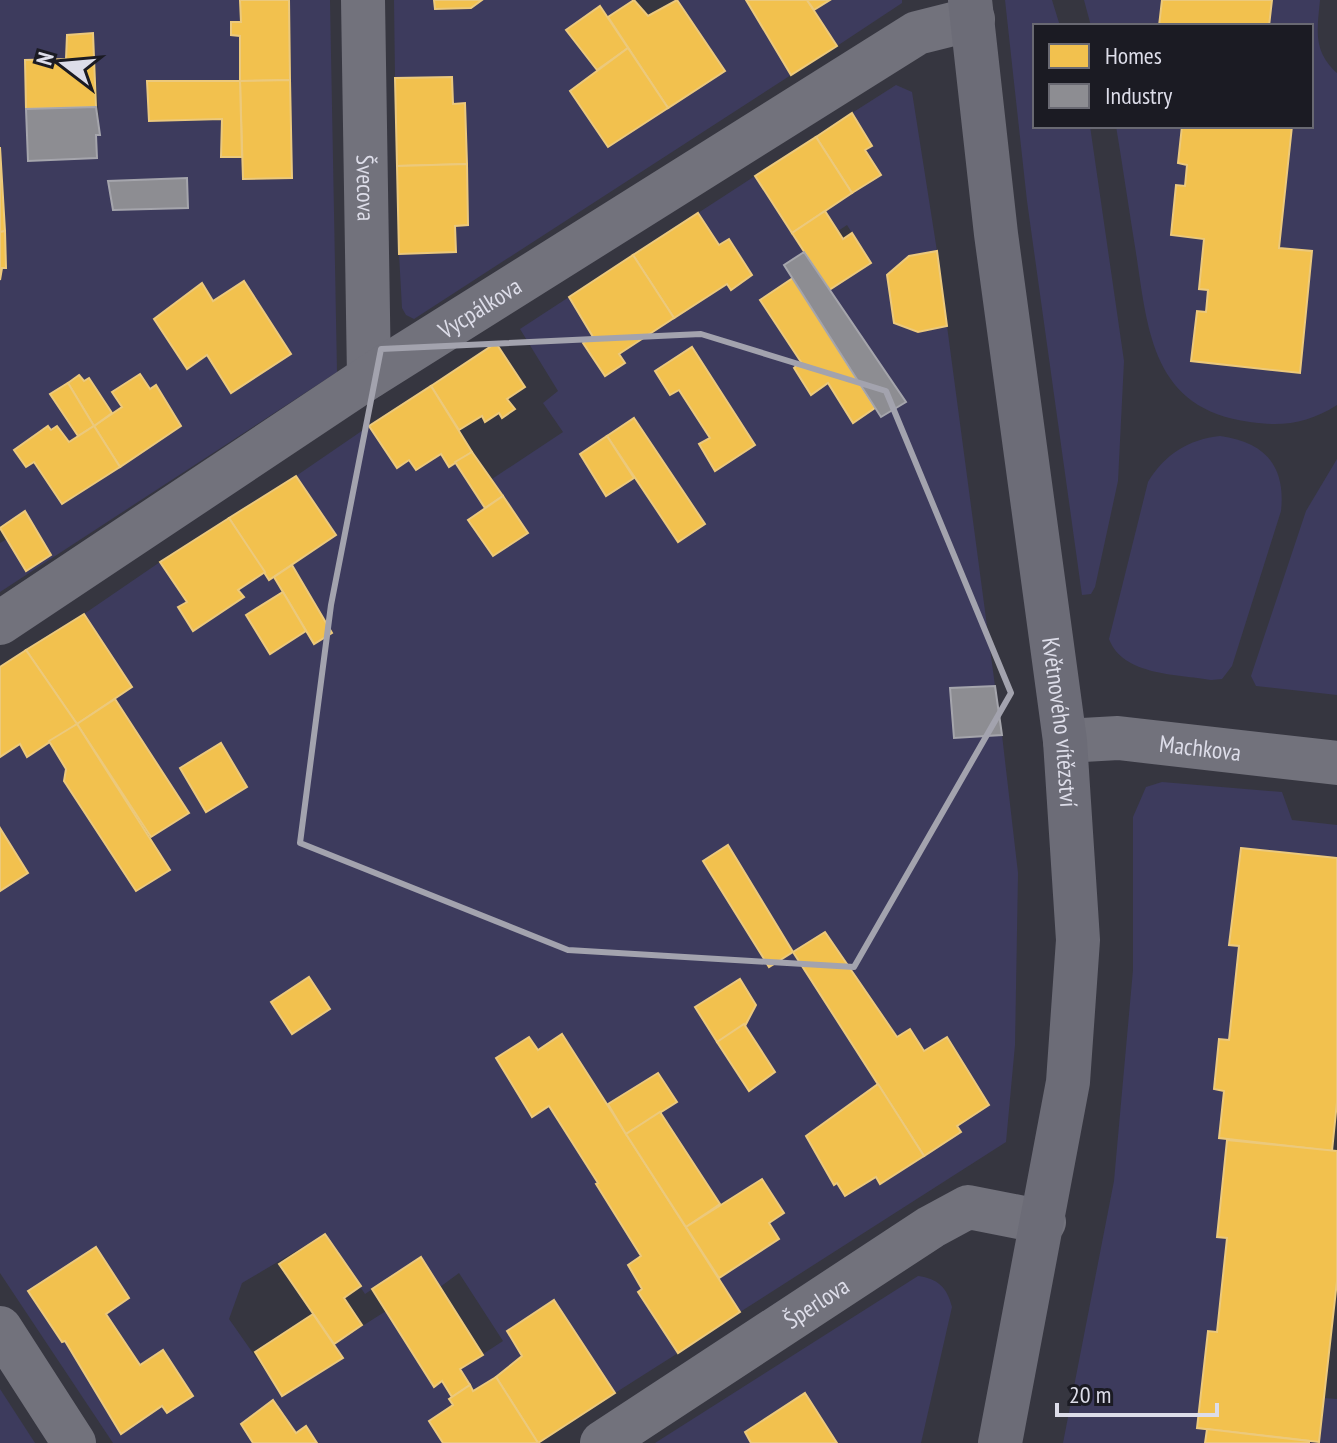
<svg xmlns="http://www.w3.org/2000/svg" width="1337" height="1443" font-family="'PT Sans Narrow',sans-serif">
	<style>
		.green { fill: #3d3b5d; fill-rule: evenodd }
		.homes { fill: #f2c14e; stroke: #ecc97c; stroke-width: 2 }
		.industry { fill: #8d8d92; stroke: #a5a5ac; stroke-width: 2 }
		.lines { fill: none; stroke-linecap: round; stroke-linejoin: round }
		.street { stroke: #72727c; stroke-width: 44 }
		.secondary { stroke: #6c6c77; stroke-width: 44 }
		.marked { fill: none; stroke: #a3a3ae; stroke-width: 6; stroke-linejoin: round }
		.labels { text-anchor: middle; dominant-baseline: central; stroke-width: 8; stroke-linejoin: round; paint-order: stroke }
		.street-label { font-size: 24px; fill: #dddde9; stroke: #1b1b23 }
	</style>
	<rect width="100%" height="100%" fill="#363640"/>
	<g class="green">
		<path d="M0,0H240L241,22H231V35L240,36V81L147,82L149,121L222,119L221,157H242L243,178L289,0H330L337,372L0,592V543L7,539L26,570L51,555L25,512L0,526V280L2,268L6,267L0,147ZM93,34L100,134L28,161L25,60L66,59L67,36ZM187,178L188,208L113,210L108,181ZM244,281L291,354L231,392L207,355L186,369L154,319L202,283L213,301ZM140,374L150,389L156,386L181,427L61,503L34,462L25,467L14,450L48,427L51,430L57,426L69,442L78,436L51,394L68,383L89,379L112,413L122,407L113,392Z"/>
		<path d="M394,0H434L435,9L482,0H634L608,17L600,6L567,30L597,70L571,91L608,147L724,71L677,0H746L791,75L414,319L406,315L402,308L399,254L456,252L455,226L468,225L465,104H453L452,77L395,78Z"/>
		<path d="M830,0H902V3L837,46L814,10Z"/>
		<path d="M1005,0H1052L1060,26H1035V126H1090L1124,361L1118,481L1095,587L1091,594L1082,595L1027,201Z"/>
		<path d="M1084,0H1162L1159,26H1091Z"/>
		<path d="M1272,0H1320C1317,31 1313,51 1337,73V405C1309,423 1283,427 1250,422C1152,409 1148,331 1136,253C1129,210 1123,168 1116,126H1182L1179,163L1187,165L1185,186H1176L1171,235L1204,239L1199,289L1208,290L1206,312L1197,311L1192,361L1299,373L1312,252L1279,248L1292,126H1311V26H1269Z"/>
		<path d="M896,85L912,92L937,251L909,256L887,275L918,332L947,326L995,686L950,688L1002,735L1018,873L1015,1045L1006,1142L740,1312L719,1278L779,1239L769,1223L783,1213L762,1179L720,1204L660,1112L677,1102L658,1073L608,1104L562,1035L538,1050L529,1037L497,1058L532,1117L549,1106L598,1183L596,1185L641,1256L629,1265L642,1289L639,1293L678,1353L615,1393L554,1300L516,1364L473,1391L460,1369L503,1341L459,1273L440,1287L420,1258L365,1294L325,1234L242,1283L229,1319L283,1396L342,1358L334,1344L386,1311L433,1386L442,1381L452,1397L449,1400L453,1405L429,1421L443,1443H317L306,1426L296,1433L273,1400L241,1424L253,1443H113L0,1273V891L28,873L0,828V757L20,744L27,756L49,741L66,769L64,782L136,891L170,870L151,837L188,813L115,699L132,687L84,614L160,562L187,602L178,607L193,631L243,598L238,590L265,572L269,579L274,577L283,592L246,616L270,654L306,631L314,644L332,633L292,565L336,535L296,476L369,426L397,468L409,460L416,470L441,454L455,462L485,508L468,520L494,556L528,533L492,479L563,432L543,403L558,391L520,329L569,297L593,337L584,344L604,375L624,363L619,354L727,284L731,290L752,275L730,239L719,245L698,213L755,176L804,252L784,265L793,278L761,300L801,362L794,368L811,394L828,383L853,422L875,408L881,417L905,402L829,290L871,263L847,225L838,231L825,211L880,175L865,150L872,145L852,113ZM655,371L754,445H700L710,438L679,390L670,395ZM634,418L705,524L678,542L634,478L605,495L580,455ZM180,768L247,787L206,812ZM729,846L793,952L769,967L704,861ZM825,932L897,1037L924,1051L947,1037L989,1105L957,1126L961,1132L881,1184L876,1177L845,1196L837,1183L833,1184L806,1135L878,1084L794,952ZM308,977L330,1009L292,1033L271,1002ZM740,979L756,1005L745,1026L775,1071L749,1090L695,1007ZM96,1247L129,1298L106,1314L140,1365L163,1350L193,1396L167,1413L162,1406L121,1433L65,1341L62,1342L28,1291Z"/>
		<path d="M1220,436C1264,442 1286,465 1281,511L1232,666L1222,679L1211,680C1178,674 1123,676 1109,639L1148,482C1164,455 1189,439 1220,436Z"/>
		<path d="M1337,459V695L1256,686L1251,676L1306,511Z"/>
		<path d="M1162,782L1282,792L1292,820L1337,825V858L1240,848L1229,945L1239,946L1229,1040L1219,1039L1214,1089L1224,1091L1219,1138L1227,1140L1217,1237L1227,1238L1217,1332H1208L1197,1428L1207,1429L1205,1443H1063L1114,1181L1133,970V817L1146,787Z"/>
		<path d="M918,1276C938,1279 947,1287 952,1307L921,1443H837L804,1393L745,1431L751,1443H655Z"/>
		<path d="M0,1389L35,1443H0Z"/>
		<path d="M1324,1398L1337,1399V1443H1309L1319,1441Z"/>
	</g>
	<g class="homes">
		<path d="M240,0H289L290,80L240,81V36L231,35V22H241Z"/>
		<path d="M434,0H482L471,8L435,9Z"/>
		<path d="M634,0L648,16L677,0L725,71L668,108L608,17Z"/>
		<path d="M746,0H807L837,46L791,75Z"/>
		<path d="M807,0H830L814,10Z"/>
		<path d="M1162,0H1272L1269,26H1159Z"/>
		<path d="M600,6L628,48L597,70L566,30Z"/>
		<path d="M93,33L96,107L26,109L25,60L66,59L67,35Z"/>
		<path d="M628,48L668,108L608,147L570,91Z"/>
		<path d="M452,77L453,104L465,103L467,164L397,166L395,78Z"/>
		<path d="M290,80L292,178L243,179L240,81Z"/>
		<path d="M147,81H240L242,157H221L222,119L149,121Z"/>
		<path d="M852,113L872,146L865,150L881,175L852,193L816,137Z"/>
		<path d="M1182,126H1292L1279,248L1312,251L1300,373L1191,361L1197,311L1206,312L1208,290L1199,289L1204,239L1171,235L1176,185L1185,186L1187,165L1178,163Z"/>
		<path d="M816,137L852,193L792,233L755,176Z"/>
		<path d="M0,147L5,231L0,232Z"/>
		<path d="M467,164L468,225L455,226L456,252L399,254L397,166Z"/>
		<path d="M825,211L843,239L852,233L871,263L829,290L792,233Z"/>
		<path d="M698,213L719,245L729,239L752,275L731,290L727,284L674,318L633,255Z"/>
		<path d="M5,231L6,268H2L0,280V232Z"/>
		<path d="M937,251L947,326L918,332L894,323L887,275L909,256Z"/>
		<path d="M633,255L674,318L619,354L625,363L605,376L583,343L593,337L569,297Z"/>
		<path d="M793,278L875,408L853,423L828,383L811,395L794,368L801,362L760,300Z"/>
		<path d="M244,281L291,354L231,393L207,355L187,369L154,319L202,283L213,301Z"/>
		<path d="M496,343L525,387L507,399L515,409L502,418L499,413L485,422L482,416L459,430L431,386Z"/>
		<path d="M692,347L755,445L715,471L699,444L710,438L679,390L670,395L655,371Z"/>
		<path d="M140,374L150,389L156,385L181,426L120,467L94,426L122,407L112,392Z"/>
		<path d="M79,375L84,381L89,378L112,413L94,426L68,383Z"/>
		<path d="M68,383L94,426L78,436L50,394Z"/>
		<path d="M431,386L472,452L449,467L441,454L416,470L409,460L397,468L369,426Z"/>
		<path d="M634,418L705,524L678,542L607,436Z"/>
		<path d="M48,426L51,430L57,426L69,442L94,426L120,467L62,504L34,462L26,467L14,450Z"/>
		<path d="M607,436L634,478L606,496L580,454Z"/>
		<path d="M472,452L503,496L485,508L455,462Z"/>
		<path d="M296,476L336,535L269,580L229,518Z"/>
		<path d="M503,496L528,533L493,556L468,520Z"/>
		<path d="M25,511L51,555L26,571L0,528Z"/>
		<path d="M229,518L265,572L238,590L244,597L193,631L178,607L187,602L160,562Z"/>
		<path d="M292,565L332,633L314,644L274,577Z"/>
		<path d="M283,592L306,631L270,654L246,615Z"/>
		<path d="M84,614L132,687L77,724L26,650Z"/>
		<path d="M26,650L77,724L27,757L20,744L0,757V667Z"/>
		<path d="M115,699L189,813L151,837L77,724Z"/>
		<path d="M77,724L170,870L136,891L64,781L66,769L49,741Z"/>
		<path d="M221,743L247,787L206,812L180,768Z"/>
		<path d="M0,828L28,873L0,891Z"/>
		<path d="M728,845L793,952L769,967L703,861Z"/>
		<path d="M1241,848L1337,858V1102L1332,1151L1219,1138L1224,1091L1214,1089L1219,1039L1229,1040L1239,946L1229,945Z"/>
		<path d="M825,932L897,1037L910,1029L924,1051L947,1037L989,1105L957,1126L961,1132L924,1156L793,952Z"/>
		<path d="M309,977L330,1009L292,1034L271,1002Z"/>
		<path d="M740,979L756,1005L745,1026L717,1042L695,1007Z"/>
		<path d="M744,1024L775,1072L749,1091L717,1042Z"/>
		<path d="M562,1034L740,1312L678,1353L638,1292L642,1289L628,1265L641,1256L596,1184L598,1183L549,1106L532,1117L496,1058L529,1037L538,1050Z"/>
		<path d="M658,1073L677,1102L626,1134L608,1104Z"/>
		<path d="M878,1084L924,1156L880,1184L876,1177L845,1196L837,1183L834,1185L806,1136Z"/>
		<path d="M660,1112L720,1204L686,1227L626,1134Z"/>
		<path d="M1227,1140L1337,1151V1281L1319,1442L1197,1428L1208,1331L1217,1332L1227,1238L1217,1237Z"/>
		<path d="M762,1179L784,1213L769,1223L779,1239L719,1278L686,1227Z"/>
		<path d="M325,1234L361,1286L344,1298L362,1325L334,1344L279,1264Z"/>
		<path d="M96,1247L129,1298L106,1314L140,1365L163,1350L193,1396L167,1413L162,1406L121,1434L65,1341L62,1342L28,1291Z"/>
		<path d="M421,1257L483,1355L460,1369L470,1385L452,1397L442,1381L434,1387L372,1289Z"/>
		<path d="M554,1300L615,1393L538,1443L496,1377L522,1356L507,1331Z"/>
		<path d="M313,1314L343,1358L282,1396L255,1352Z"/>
		<path d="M496,1377L538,1443H443L429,1421L453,1405L449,1399L470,1385L473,1391Z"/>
		<path d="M805,1393L837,1443H751L745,1432Z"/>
		<path d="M273,1400L296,1433L306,1426L317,1443H253L241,1424Z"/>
		<path d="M1207,1429L1309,1441V1443H1205Z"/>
	</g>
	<g class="industry">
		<path d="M96,107L100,135H96L97,158L28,161L26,109Z"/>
		<path d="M187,178L188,208L113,210L108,181Z"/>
		<path d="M804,252L906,402L881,417L784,265Z"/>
		<path d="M995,686L1002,735L954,738L950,688Z"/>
	</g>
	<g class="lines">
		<g class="street">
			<path id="s1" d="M363,0L369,377"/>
			<path id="s2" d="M0,623L369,377L917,33L973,19"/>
			<path id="s3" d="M1065,741L1118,738L1337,763"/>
			<path d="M0,1328L74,1443"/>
			<path id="s4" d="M602,1443L931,1227L968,1207L1044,1222"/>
		</g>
		<path class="secondary" id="s5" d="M970,0L996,234L1065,741L1078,940L1068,1082L1000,1443"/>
	</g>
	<path class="marked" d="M701,334L886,391L1011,693L854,967L568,950L300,843L331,605L381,349Z"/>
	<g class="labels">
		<g class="street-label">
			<text stroke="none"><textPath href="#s1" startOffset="188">Švecova</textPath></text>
			<text stroke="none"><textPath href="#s2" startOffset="574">Vycpálkova</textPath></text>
			<text stroke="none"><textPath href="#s5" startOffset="728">Květnového vítězství</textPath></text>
			<text stroke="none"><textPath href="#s3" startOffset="136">Machkova</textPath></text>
			<text stroke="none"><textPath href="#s4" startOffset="256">Šperlova</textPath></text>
		</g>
	</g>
	<rect x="1033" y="24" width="280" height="104" fill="#1b1b23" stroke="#696972" stroke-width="2"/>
	<rect x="1049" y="44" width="40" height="24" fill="#f2c14e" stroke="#696972" stroke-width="2"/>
	<text x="1105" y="64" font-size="24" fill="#dddde9">Homes</text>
	<rect x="1049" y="84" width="40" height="24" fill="#8d8d92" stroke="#696972" stroke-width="2"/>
	<text x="1105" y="104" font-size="24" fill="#dddde9">Industry</text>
	<g transform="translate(64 64) rotate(286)" stroke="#1b1b23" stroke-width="6" paint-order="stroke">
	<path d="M0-6L14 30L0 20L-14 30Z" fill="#dddde9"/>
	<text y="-12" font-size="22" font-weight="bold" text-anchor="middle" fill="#dddde9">N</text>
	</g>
	<path d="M1057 1403v12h160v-12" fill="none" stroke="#dddde9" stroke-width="4"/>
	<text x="1069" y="1403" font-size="24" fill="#dddde9" stroke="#1b1b23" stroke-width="6" paint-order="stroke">20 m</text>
</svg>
